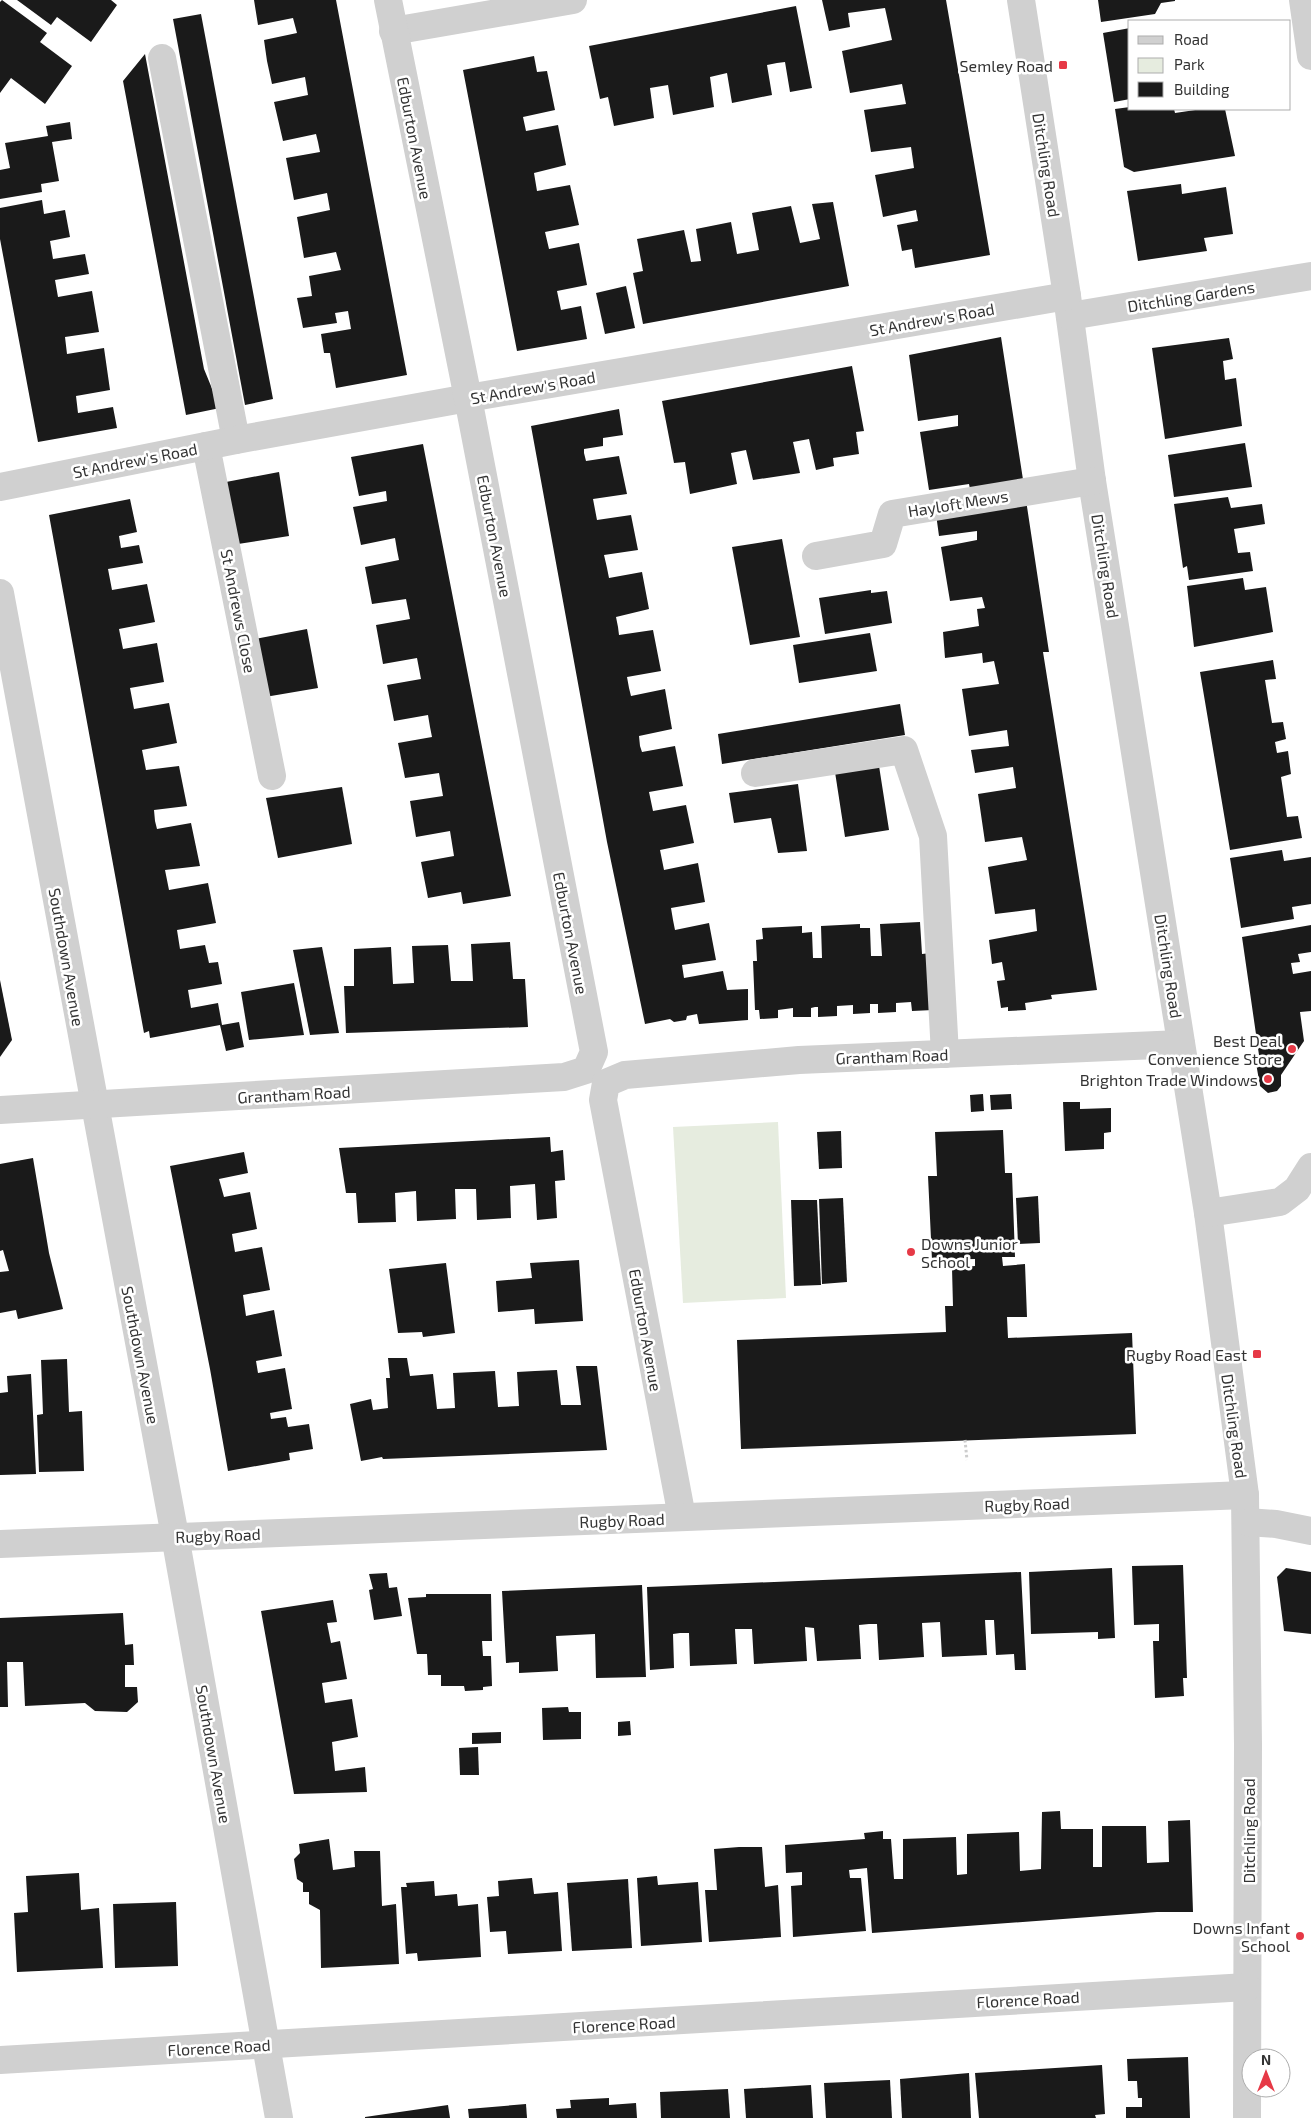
<svg xmlns="http://www.w3.org/2000/svg" width="1311" height="2118" font-family="'Exo 2',sans-serif">
	<style>
		.green { fill: #e6ecdf }
		.building { fill: #1a1a1a }
		.lines { fill: none; stroke-linecap: round; stroke-linejoin: round }
		.path { stroke: #cdcdcd; stroke-width: 3; stroke-dasharray: 2.5 2.5; stroke-linecap: butt }
		.minor { stroke: #d0d0d0; stroke-width: 28 }
		.poi-dot { fill: #e63946; stroke: #fff; stroke-width: 2 }
		.labels { text-anchor: middle; dominant-baseline: central; stroke-width: 5; stroke-linejoin: round; paint-order: stroke }
		.poi-label { font-size: 16px; fill: #333; stroke: #fff; text-anchor: end }
		.street-label { font-size: 16px; fill: #333; stroke: #fff }
	</style>
	<rect width="100%" height="100%" fill="#fff"/>
	<path class="green" d="M778,1122L786,1298L683,1303L673,1127Z"/>
	<g class="building">
		<path d="M2,0L47,33L40,42L72,66L45,104L11,78L0,93V2Z"/>
		<path d="M17,0H111L117,5L91,42L57,17L51,25Z"/>
		<path d="M254,0H336L407,375L336,388L330,353H324L321,334L351,329L348,311L335,313L337,323L303,328L297,298L312,296L309,276L341,270L336,252L304,258L297,217L330,210L327,193L294,200L286,158L320,152L318,142L316,134L283,141L274,102L308,95L305,77L272,84L267,61L264,40L297,33L293,18L258,25Z"/>
		<path d="M822,0H946L990,255L915,268L912,249L902,251L897,225L918,221L916,210L883,217L875,175L914,168L911,147L871,152L864,110L906,104L902,84L850,93L842,51L892,40L885,8L848,13L850,27L829,31Z"/>
		<path d="M1098,0H1175V1L1161,3L1155,14L1101,22Z"/>
		<path d="M796,6L812,88L790,92L785,62L777,63L767,65L772,95L732,103L727,73L710,77L714,107L673,115L668,85L650,88L654,118L614,126L608,97L600,99L589,46Z"/>
		<path d="M201,14L273,399L245,405L173,19Z"/>
		<path d="M1130,28V99L1114,102L1103,33Z"/>
		<path d="M145,54L204,369L220,408L186,415L123,81Z"/>
		<path d="M534,56L537,72L547,71L555,110L523,117L526,131L558,125L566,165L534,173L537,191L570,185L579,225L545,232L549,249L579,243L587,285L557,291L561,310L581,306L587,339L517,351L463,70Z"/>
		<path d="M1130,107V109H1174L1175,113L1202,109H1225L1235,156L1134,172L1124,167L1115,109Z"/>
		<path d="M70,122L72,139L52,142L59,181L41,184L42,192L0,199V170L10,168L5,143L48,136L46,126Z"/>
		<path d="M1181,184L1182,194L1226,187L1233,234L1204,238L1207,251L1138,261L1127,191Z"/>
		<path d="M42,200L44,214L65,210L70,237L50,241L53,259L85,254L89,274L55,280L58,297L92,291L99,332L65,337L67,354L104,348L110,390L76,396L78,413L113,407L117,428L38,442L0,239V208Z"/>
		<path d="M833,202L849,286L643,324L633,273L643,271L637,239L684,230L691,262L701,261L696,229L731,222L737,254L759,250L752,213L791,206L800,243L820,239L812,204Z"/>
		<path d="M626,286L635,328L605,334L596,293Z"/>
		<path d="M1001,337L1024,486L971,494L969,484L929,490L920,432L958,426V415L918,421L909,355Z"/>
		<path d="M1229,338L1233,359L1223,361L1225,380L1236,378L1242,426L1165,439L1152,348Z"/>
		<path d="M852,366L864,431L856,432L859,454L833,458L834,466L816,470L809,439L793,442L800,473L753,480L746,450L731,453L737,484L690,494L685,462L674,463L662,401Z"/>
		<path d="M619,409L623,435L603,438V446L584,449V453L586,461L619,456L627,494L593,499L597,520L631,515L638,550L604,555L607,568L609,578L642,572L649,609L616,617L618,627L619,635L653,630L661,671L627,677L629,688L631,696L665,689L672,729L639,736L640,746L642,752L675,746L683,786L649,792L653,811L686,805L694,843L660,850L664,870L698,863L705,902L671,908L673,920L675,930L709,923L716,960L682,965L684,978L723,971L727,990L748,989V1020L699,1024L697,1014L687,1016L686,1020L674,1022L670,1019L645,1024L607,842L531,426Z"/>
		<path d="M1245,443L1252,487L1174,497L1168,455Z"/>
		<path d="M423,444L511,896L463,904L461,892L428,898L421,862L454,856L450,831L416,837L410,801L443,796L439,773L405,778L398,743L432,737L430,727L428,715L394,721L387,685L421,679L417,658L383,664L376,625L410,619L406,599L372,604L365,567L399,560L397,550L395,538L361,545L353,507L387,501L386,491L359,496L351,457Z"/>
		<path d="M279,472L289,536L238,544L226,482Z"/>
		<path d="M1228,497L1231,508L1262,504L1265,524L1234,529L1238,553L1250,552L1253,571L1189,580L1187,566L1183,568L1174,504Z"/>
		<path d="M130,499L137,532L119,536L121,548L139,545L143,563L108,569L112,590L147,584L155,622L119,629L123,649L157,643L164,682L130,688L134,709L169,703L177,743L142,750L146,770L179,766L187,806L154,810L155,821L157,829L191,823L200,866L165,870L169,890L208,883L216,923L177,930L180,949L205,945L209,963L218,962L222,984L188,990L191,1008L218,1003L222,1025L239,1022L244,1047L226,1051L220,1025L150,1038L149,1031L144,1033L49,515Z"/>
		<path d="M1026,500L1049,652H1043L1097,990L1051,995L1052,999L1025,1003L1026,1010L1008,1011V1007L1001,1008L997,981L1005,980L1002,962L992,964L989,940L1037,931L1035,909L995,914L988,867L1027,860L1022,837L985,842L978,794L1016,788L1013,767L975,773L971,750L1009,746L1007,730L969,736L962,689L999,684L994,661L983,663L982,653L945,658L943,632L979,626L977,609L985,608L982,597L950,601L941,547L977,540V531L939,536L936,514Z"/>
		<path d="M782,539L800,637L750,645L732,547Z"/>
		<path d="M1243,578L1245,590L1266,587L1273,632L1194,647L1187,586Z"/>
		<path d="M871,590V593L887,591L892,623L825,634L819,598Z"/>
		<path d="M307,629L318,688L265,697L255,639Z"/>
		<path d="M870,633L877,671L799,683L793,645Z"/>
		<path d="M1273,660L1276,679L1265,680L1268,699L1272,723L1283,722L1286,739L1275,742L1277,753L1288,751L1291,774L1281,777L1287,817L1298,816L1302,838L1230,850L1200,672Z"/>
		<path d="M900,704L905,735L722,764L718,734Z"/>
		<path d="M879,766L889,830L845,837L835,772Z"/>
		<path d="M798,784L807,851L778,853L771,818L734,823L729,793Z"/>
		<path d="M342,787L352,844L278,858L266,798Z"/>
		<path d="M1282,850L1284,861L1311,857V904L1292,907L1294,919L1241,928L1230,858Z"/>
		<path d="M920,922L922,954L931,953L933,1010L912,1011L911,1002L896,1003V1012L878,1013V1004H870V1013L853,1014V1005L837,1006V1016L818,1017V1007H815L811,1008V1017H793V1008L778,1010V1018L760,1019L759,1010H755L753,961H757L756,940L763,939L762,928L802,926V933L812,932L813,958H822L821,926L860,924V928H870L871,956H882L880,924Z"/>
		<path d="M1311,925V952L1298,954L1300,962L1291,963L1293,974L1311,971V1011L1300,1012L1304,1041L1281,1075V1086L1277,1091L1268,1093L1260,1086L1256,1063L1260,1062L1242,937Z"/>
		<path d="M510,942L513,979H525L528,1027L346,1033L344,986H354V949L391,947L393,984L414,983L412,946L448,945L451,981H473L471,944Z"/>
		<path d="M322,947L339,1033L310,1035L293,950Z"/>
		<path d="M0,980L12,1040L0,1057Z"/>
		<path d="M294,983L304,1035L249,1040L241,992Z"/>
		<path d="M983,1094L984,1111L971,1112L970,1095Z"/>
		<path d="M1011,1094L1012,1109L991,1110L990,1095Z"/>
		<path d="M1063,1102H1080V1109L1111,1108V1132L1104,1133V1149L1065,1151Z"/>
		<path d="M1003,1130L1005,1173H1012L1015,1257H1002L1003,1266L1025,1264L1027,1317H1007L1008,1338L1132,1333L1136,1434L741,1449L737,1340L946,1332L945,1306H953L952,1268L975,1266V1259L932,1260L928,1176H937L935,1132Z"/>
		<path d="M841,1131L842,1168L819,1169L817,1132Z"/>
		<path d="M550,1137L551,1152L563,1150L565,1180L555,1181L557,1218L537,1220L535,1184L510,1186L511,1218L477,1220L476,1189H455L456,1219L417,1221L416,1191L395,1193L396,1222L358,1223L356,1193H346L339,1148Z"/>
		<path d="M244,1152L248,1173L219,1179L224,1197L250,1192L257,1229L232,1234L235,1252L262,1247L270,1290L243,1295L246,1316L274,1310L282,1356L256,1361L258,1373L285,1368L292,1409L270,1413L271,1419L286,1417L288,1427L309,1424L313,1449L289,1453L290,1460L228,1471L210,1369L170,1166Z"/>
		<path d="M33,1158L49,1253L63,1309L18,1319L16,1310L0,1313V1272L9,1271L3,1250L0,1251V1164Z"/>
		<path d="M1038,1196L1040,1243L1018,1244L1016,1198Z"/>
		<path d="M843,1198L847,1282L822,1284L819,1199Z"/>
		<path d="M791,1200H817L821,1285L794,1286Z"/>
		<path d="M579,1260L583,1321L535,1324L534,1309L498,1312L496,1281L532,1278L530,1263Z"/>
		<path d="M446,1263L455,1333L423,1337L422,1332L398,1333L389,1269Z"/>
		<path d="M388,1358H407L410,1376L433,1374L437,1409L455,1408L453,1373L495,1371L498,1407L519,1406L517,1372L535,1371L557,1370L561,1405H581L576,1366H597L607,1450L383,1459L382,1457L361,1461L350,1404L371,1399L373,1410L388,1408L386,1378H390Z"/>
		<path d="M67,1359L69,1412L82,1411L84,1471L39,1472L37,1415L43,1414L41,1360Z"/>
		<path d="M31,1374L36,1474L0,1475V1393L8,1392L7,1376Z"/>
		<path d="M1183,1565L1187,1678H1183L1184,1696L1155,1698L1153,1641H1159V1624L1134,1625L1132,1566Z"/>
		<path d="M1112,1568L1115,1638L1098,1639V1632L1031,1634L1029,1572Z"/>
		<path d="M1286,1568L1311,1572V1634L1284,1631L1277,1577Z"/>
		<path d="M1021,1572L1026,1670H1015L1014,1654L996,1655L994,1620H985L987,1655L942,1657L940,1622L922,1623L924,1657L879,1660L877,1624H869L859,1625L861,1659L817,1661L814,1628L805,1627L807,1661L754,1664L752,1629H735L737,1664L690,1666L689,1633H680L673,1634L674,1668L650,1670L647,1587Z"/>
		<path d="M387,1573L389,1588L397,1587L402,1616L374,1620L369,1590L373,1589L369,1574Z"/>
		<path d="M642,1585L646,1677L596,1678L595,1634L556,1636L558,1671L519,1673V1662L506,1663L502,1591Z"/>
		<path d="M426,1594H491L492,1641H482L483,1656H491L492,1686L483,1687V1690L465,1691L464,1686H441V1675H428L427,1654H417L408,1598L426,1597Z"/>
		<path d="M333,1600L337,1622L327,1623L331,1643L340,1641L347,1679L322,1683L325,1703L352,1699L358,1737L332,1742L335,1771L365,1767L367,1792L294,1794L261,1611Z"/>
		<path d="M123,1613L125,1645L133,1644L134,1665H125V1687H137L138,1702L127,1712L95,1711L85,1703L25,1706L23,1662H7L8,1707H0V1618Z"/>
		<path d="M568,1707L569,1712H581V1739L543,1740L542,1708Z"/>
		<path d="M630,1721L631,1735L618,1736V1722Z"/>
		<path d="M501,1732V1743L472,1744V1733Z"/>
		<path d="M478,1747L479,1775H460L459,1748Z"/>
		<path d="M1060,1811L1061,1829H1093V1867H1102V1826H1146L1147,1863L1169,1862L1168,1821L1190,1820L1193,1912H1157L872,1933L867,1868L849,1870L850,1878H861L866,1931L793,1937L791,1886L802,1885V1872L786,1873L785,1845L865,1839L864,1833L883,1831V1839H891L894,1879H903V1839L956,1837L957,1875L967,1874V1834L1019,1832L1020,1871L1041,1869L1042,1812Z"/>
		<path d="M329,1839L333,1870L355,1867L354,1851H380L382,1906L396,1904L399,1964L321,1968L320,1910L309,1904V1892H303V1883L297,1879L294,1859L300,1853L299,1844Z"/>
		<path d="M739,1847H762L765,1887L778,1885L781,1937L709,1942L705,1890H717L714,1849Z"/>
		<path d="M79,1873L81,1910L99,1908L103,1968L17,1972L14,1913L28,1912L26,1876Z"/>
		<path d="M657,1876L658,1885L698,1882L702,1942L641,1946L637,1878Z"/>
		<path d="M532,1878L534,1894L558,1892L562,1951L508,1954L506,1931L490,1932L487,1897L499,1896L498,1881Z"/>
		<path d="M628,1879L632,1948L572,1951L567,1883Z"/>
		<path d="M434,1881L435,1896L457,1894L458,1906L478,1904L481,1957L418,1961L417,1953L406,1954L401,1887H407L406,1883Z"/>
		<path d="M176,1902L178,1966L115,1968L113,1904Z"/>
		<path d="M1188,2057L1190,2118H1126V2107H1142V2098H1138L1137,2081H1128L1127,2059Z"/>
		<path d="M1102,2065L1105,2114L1095,2115L1096,2118H979L975,2073Z"/>
		<path d="M969,2073L971,2118H902L900,2079Z"/>
		<path d="M890,2080L892,2118H826L824,2083Z"/>
		<path d="M811,2085L813,2118H746L744,2089Z"/>
		<path d="M728,2089L730,2118H661L660,2092Z"/>
		<path d="M609,2098V2105L636,2103L637,2118H557L556,2109L571,2108L570,2100Z"/>
		<path d="M526,2104L527,2118H469L468,2109Z"/>
		<path d="M448,2105L450,2118H365V2117Z"/>
	</g>
	<g class="lines">
		<path class="path" d="M965,1440L967,1460"/>
		<g class="minor">
			<path d="M1021,0L1067,296L1092,481L1208,1213L1245,1495L1248,1744L1247,2118"/>
			<path d="M1303,0L1311,56"/>
			<path d="M393,31L573,0"/>
			<path d="M162,58L236,440"/>
			<path d="M1070,316L1311,276"/>
			<path d="M206,446L272,776"/>
			<path d="M0,487L236,440L468,398L1067,296"/>
			<path d="M816,556L883,544L892,514L1092,481"/>
			<path d="M0,593L175,1536L279,2118"/>
			<path d="M755,773L904,750L933,836L945,1054"/>
			<path d="M0,1110L564,1077L586,1070L594,1052L468,398L388,0"/>
			<path d="M1208,1213L1280,1202L1297,1189L1311,1167"/>
			<path d="M682,1517L603,1100L606,1083L625,1075L799,1060L1181,1044"/>
			<path d="M1247,1522L1276,1524L1311,1531"/>
			<path d="M0,1544L1245,1495"/>
			<path d="M0,2060L1247,1987"/>
		</g>
	</g>
	<g class="poi-dot">
		<rect x="1058" y="60" width="10" height="10" rx="2.5"/>
		<circle cx="1292" cy="1049" r="5"/>
		<circle cx="1268" cy="1079" r="5"/>
		<circle cx="911" cy="1252" r="5"/>
		<rect x="1252" y="1349" width="10" height="10" rx="2.5"/>
		<circle cx="1300" cy="1936" r="5"/>
	</g>
	<g class="labels">
		<g class="poi-label">
			<text x="1053" y="65">Semley Road</text>
			<text x="1282" y="1040">Best Deal<tspan x="1282" dy="18">Convenience Store</tspan></text>
			<text x="1258" y="1079">Brighton Trade Windows</text>
			<text x="921" y="1243" text-anchor="start">Downs Junior<tspan x="921" dy="18">School</tspan></text>
			<text x="1247" y="1354">Rugby Road East</text>
			<text x="1290" y="1927">Downs Infant<tspan x="1290" dy="18">School</tspan></text>
		</g>
		<g class="street-label">
			<text transform="translate(415 138) rotate(79)">Edburton Avenue</text>
			<text transform="translate(1047 165) rotate(81)">Ditchling Road</text>
			<text transform="translate(1191 296) rotate(-9)">Ditchling Gardens</text>
			<text transform="translate(932 319) rotate(-10)">St Andrew's Road</text>
			<text transform="translate(533 387) rotate(-10)">St Andrew's Road</text>
			<text transform="translate(135 460) rotate(-11)">St Andrew's Road</text>
			<text transform="translate(958 503) rotate(-9)">Hayloft Mews</text>
			<text transform="translate(495 536) rotate(79)">Edburton Avenue</text>
			<text transform="translate(1106 566) rotate(81)">Ditchling Road</text>
			<text transform="translate(239 611) rotate(79)">St Andrews Close</text>
			<text transform="translate(571 933) rotate(79)">Edburton Avenue</text>
			<text transform="translate(67 957) rotate(80)">Southdown Avenue</text>
			<text transform="translate(1169 966) rotate(81)">Ditchling Road</text>
			<text transform="translate(892 1056) rotate(-2)">Grantham Road</text>
			<text transform="translate(294 1094) rotate(-3)">Grantham Road</text>
			<text transform="translate(646 1330) rotate(80)">Edburton Avenue</text>
			<text transform="translate(141 1355) rotate(79)">Southdown Avenue</text>
			<text transform="translate(1235 1426) rotate(82)">Ditchling Road</text>
			<text transform="translate(1027 1504) rotate(-2)">Rugby Road</text>
			<text transform="translate(622 1520) rotate(-2)">Rugby Road</text>
			<text transform="translate(218 1535) rotate(-2)">Rugby Road</text>
			<text transform="translate(214 1754) rotate(80)">Southdown Avenue</text>
			<text transform="translate(1248 1831) rotate(-90)">Ditchling Road</text>
			<text transform="translate(1028 1999) rotate(-3)">Florence Road</text>
			<text transform="translate(624 2024) rotate(-3)">Florence Road</text>
			<text transform="translate(219 2047) rotate(-3)">Florence Road</text>
		</g>
	</g>
	<rect x="1128" y="20" width="162" height="90" fill="#ffffff" stroke="#adadad"/>
	<rect x="1138" y="36" width="25" height="8" fill="#d0d0d0" stroke="#adadad"/>
	<text x="1174" y="45" font-size="15" fill="#333333">Road</text>
	<rect x="1138" y="58" width="25" height="15" fill="#e6ecdf" stroke="#adadad"/>
	<text x="1174" y="70" font-size="15" fill="#333333">Park</text>
	<rect x="1138" y="82" width="25" height="15" fill="#1a1a1a" stroke="#adadad"/>
	<text x="1174" y="95" font-size="15" fill="#333333">Building</text>
	<g transform="translate(1266 2073)"><circle r="24" fill="#ffffff" stroke="#adadad"/>
	<path d="M0-4L9 19L0 12L-9 19Z" fill="#e63946"/>
	<text y="-8" font-size="14" font-weight="bold" text-anchor="middle" fill="#333333">N</text>
	</g>
</svg>
